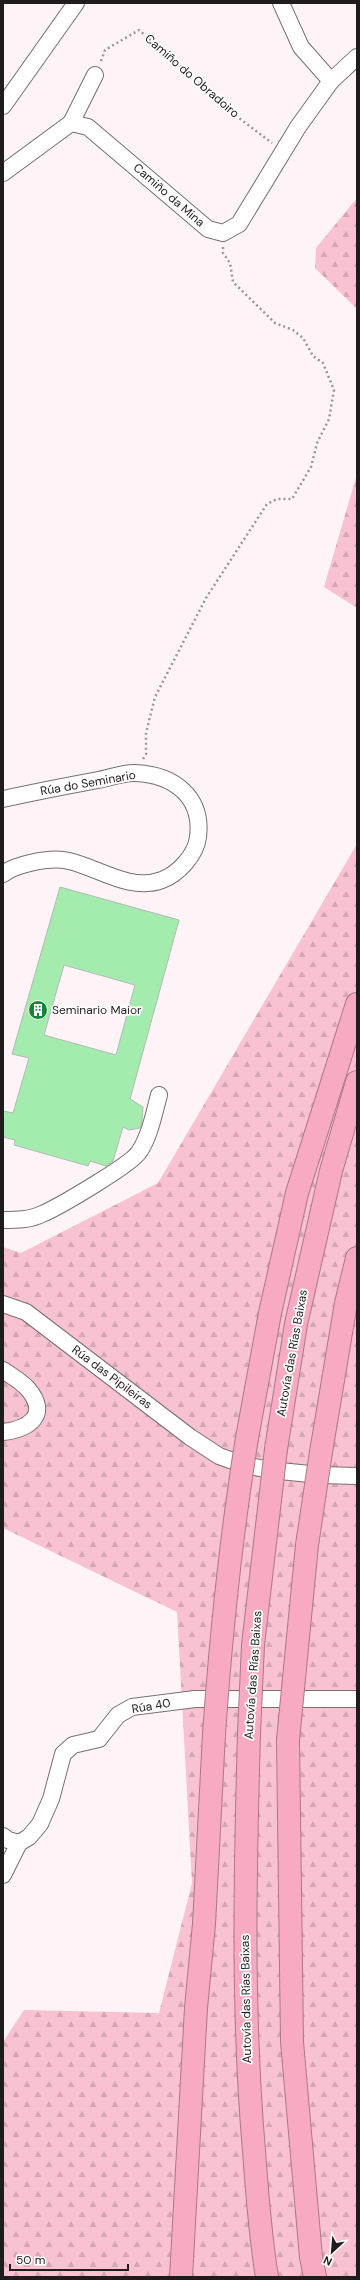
<svg xmlns="http://www.w3.org/2000/svg" width="360" height="2280" font-family="'DM Sans',sans-serif">
	<style>
		.forest { fill: url(#forest-firs) }
		.building { fill: #a4ebae; stroke: #b3bab4; fill-rule: evenodd }
		.lines { fill: none; stroke-linecap: round; stroke-linejoin: round }
		.minor-casing { stroke: #786f71; stroke-width: 18 }
		.highway-casing { stroke: #ac7888; stroke-width: 24 }
		.path { stroke: #9d9597; stroke-width: 2.5; stroke-dasharray: 2 3; stroke-linecap: butt }
		.minor { stroke: #fff; stroke-width: 16 }
		.highway { stroke: #f8aac2; stroke-width: 22 }
		.highway-bridge-casing { stroke: #ac7888; stroke-width: 24; stroke-linecap: butt }
		.highway-bridge { stroke: #f8aac2; stroke-width: 22 }
		.labels { text-anchor: middle; dominant-baseline: central; stroke-width: 3.5; stroke-linejoin: round; paint-order: stroke }
		.street-label { font-size: 12px; fill: #201c1d; stroke: #fff }
		.poi-label { font-size: 12px; fill: #201c1d; stroke: #fff; text-anchor: start }
	</style>
	<defs>
		<pattern id="forest-firs" width="22" height="20" patternUnits="userSpaceOnUse"><rect width="22" height="20" fill="#f9c2d2"/><path d="M5 1l3.5 6h-7zM16 11l3.5 6h-7z" fill="#d5a6b4"/></pattern>
	</defs>
	<rect width="100%" height="100%" fill="#fef4f7"/>
	<g class="forest">
		<path d="M357,198V309L315,268L316,248Z"/>
		<path d="M357,474V608L324,587Z"/>
		<path d="M357,844V2277H3V2042L24,2010L159,2013L192,1883L177,1612L3,1528V1247L21,1253L158,1183Z"/>
	</g>
	<path class="building" d="M60,887L179,920L130,1099L143,1107L142,1121L140,1128L129,1130L123,1127L113,1161L106,1166L90,1161L88,1166L14,1145L15,1140L3,1137V1111L13,1113L29,1058L12,1054ZM64,965L135,985L116,1055L44,1035Z"/>
	<g class="lines">
		<g class="minor-casing">
			<g id="minor">
				<path d="M281,3L301,47L331,81L357,57"/>
				<path d="M3,106L76,3"/>
				<path d="M71,123L95,75"/>
				<path d="M3,173L71,123L88,127L208,229L223,233L239,224L298,127L331,81"/>
				<path d="M3,799C35,792 66,786 98,780C110,778 124,772 136,773C174,775 203,797 198,837C196,855 178,874 162,880C130,892 99,868 69,861C57,858 43,860 30,863C21,865 11,868 3,874"/>
				<path d="M3,1220C16,1220 30,1220 42,1214C57,1208 132,1164 139,1152C150,1136 154,1113 159,1095"/>
				<path d="M3,1304L26,1312L190,1437L219,1456L244,1465L270,1470L320,1475L357,1476"/>
				<path d="M3,1370C11,1376 21,1381 28,1389C50,1415 29,1429 3,1432"/>
				<path d="M3,1836L8,1840L19,1843"/>
				<path d="M3,1875L19,1843L29,1837L40,1824L51,1799L63,1754L73,1745L99,1739L118,1715L132,1707L195,1699H357"/>
			</g>
		</g>
		<g class="highway-casing">
			<g id="highway">
				<path d="M247,1438L270,1313L297,1193L357,1004"/>
				<path d="M276,1449L296,1324L331,1171L357,1082"/>
				<path d="M321,1452L346,1303L357,1258"/>
				<path d="M249,1733C245,1873 242,2012 254,2151C257,2193 260,2235 267,2277"/>
				<path d="M288,1740L292,2042L311,2257L315,2277"/>
				<path d="M181,2277L196,2008L204,1924L214,1734"/>
			</g>
		</g>
		<g class="path">
			<path d="M101,61L105,50L139,30L239,118L272,143"/>
			<path d="M143,759L146,754V733L155,697L206,598L267,504L277,499H292L311,467L317,443L329,419L334,390L323,363L313,356L303,338L293,330L275,323L233,282L230,263L223,253V247"/>
		</g>
		<use href="#minor" class="minor"/>
		<use href="#highway" class="highway"/>
		<g class="highway-bridge-casing">
			<g id="highway-bridge">
				<path d="M249,1733L253,1645L276,1449"/>
				<path d="M214,1734C221,1634 231,1536 247,1438"/>
				<path d="M288,1740L307,1545L321,1452"/>
			</g>
		</g>
		<use href="#highway-bridge" class="highway-bridge"/>
	</g>
	<defs>
		<g id="building-disc" transform="scale(1)"><circle r="9.5" fill="#188238" stroke="#fff"/><path d="M-4-6H4V6H1V3H-1V6H-4ZM-2.5-4.3h1.7v1.8h-1.7ZM.8-4.3h1.7v1.8H.8ZM-2.5-1h1.7V.8h-1.7ZM.8-1h1.7V.8H.8Z" fill="#fff"/></g>
	</defs>
	<g fill-rule="evenodd">
		<use href="#building-disc" x="38" y="1010"/>
	</g>
	<g class="labels">
		<g class="street-label">
			<text transform="translate(192 76) rotate(41)">Camiño do Obradoiro</text>
			<text transform="translate(169 195) rotate(41)">Camiño da Mina</text>
			<text transform="translate(88 783) rotate(-10)">Rúa do Seminario</text>
			<text transform="translate(292 1353) rotate(-80)">Autovía das Rías Baixas</text>
			<text transform="translate(112 1377) rotate(37)">Rúa das Pipileiras</text>
			<text transform="translate(253 1675) rotate(-86)">Autovía das Rías Baixas</text>
			<text transform="translate(151 1706) rotate(-10)">Rúa 40</text>
			<text transform="translate(246 1999) rotate(-91)">Autovía das Rías Baixas</text>
		</g>
		<g class="poi-label">
			<text x="52" y="1010">Seminario Maior</text>
		</g>
	</g>
	<rect width="360" height="2280" fill="none" stroke="#201c1d" stroke-width="8"/>
	<g transform="translate(332 2252) rotate(206)" stroke="#ffffff" stroke-width="3" paint-order="stroke">
	<path d="M0-3L7 15L0 10L-7 15Z" fill="#201c1d"/>
	<text y="-6" font-size="11" font-weight="bold" text-anchor="middle" fill="#201c1d">N</text>
	</g>
	<path d="M10 2264v6h118v-6" fill="none" stroke="#201c1d" stroke-width="2"/>
	<text x="16" y="2264" font-size="12" fill="#201c1d" stroke="#ffffff" stroke-width="3" paint-order="stroke">50 m</text>
</svg>
